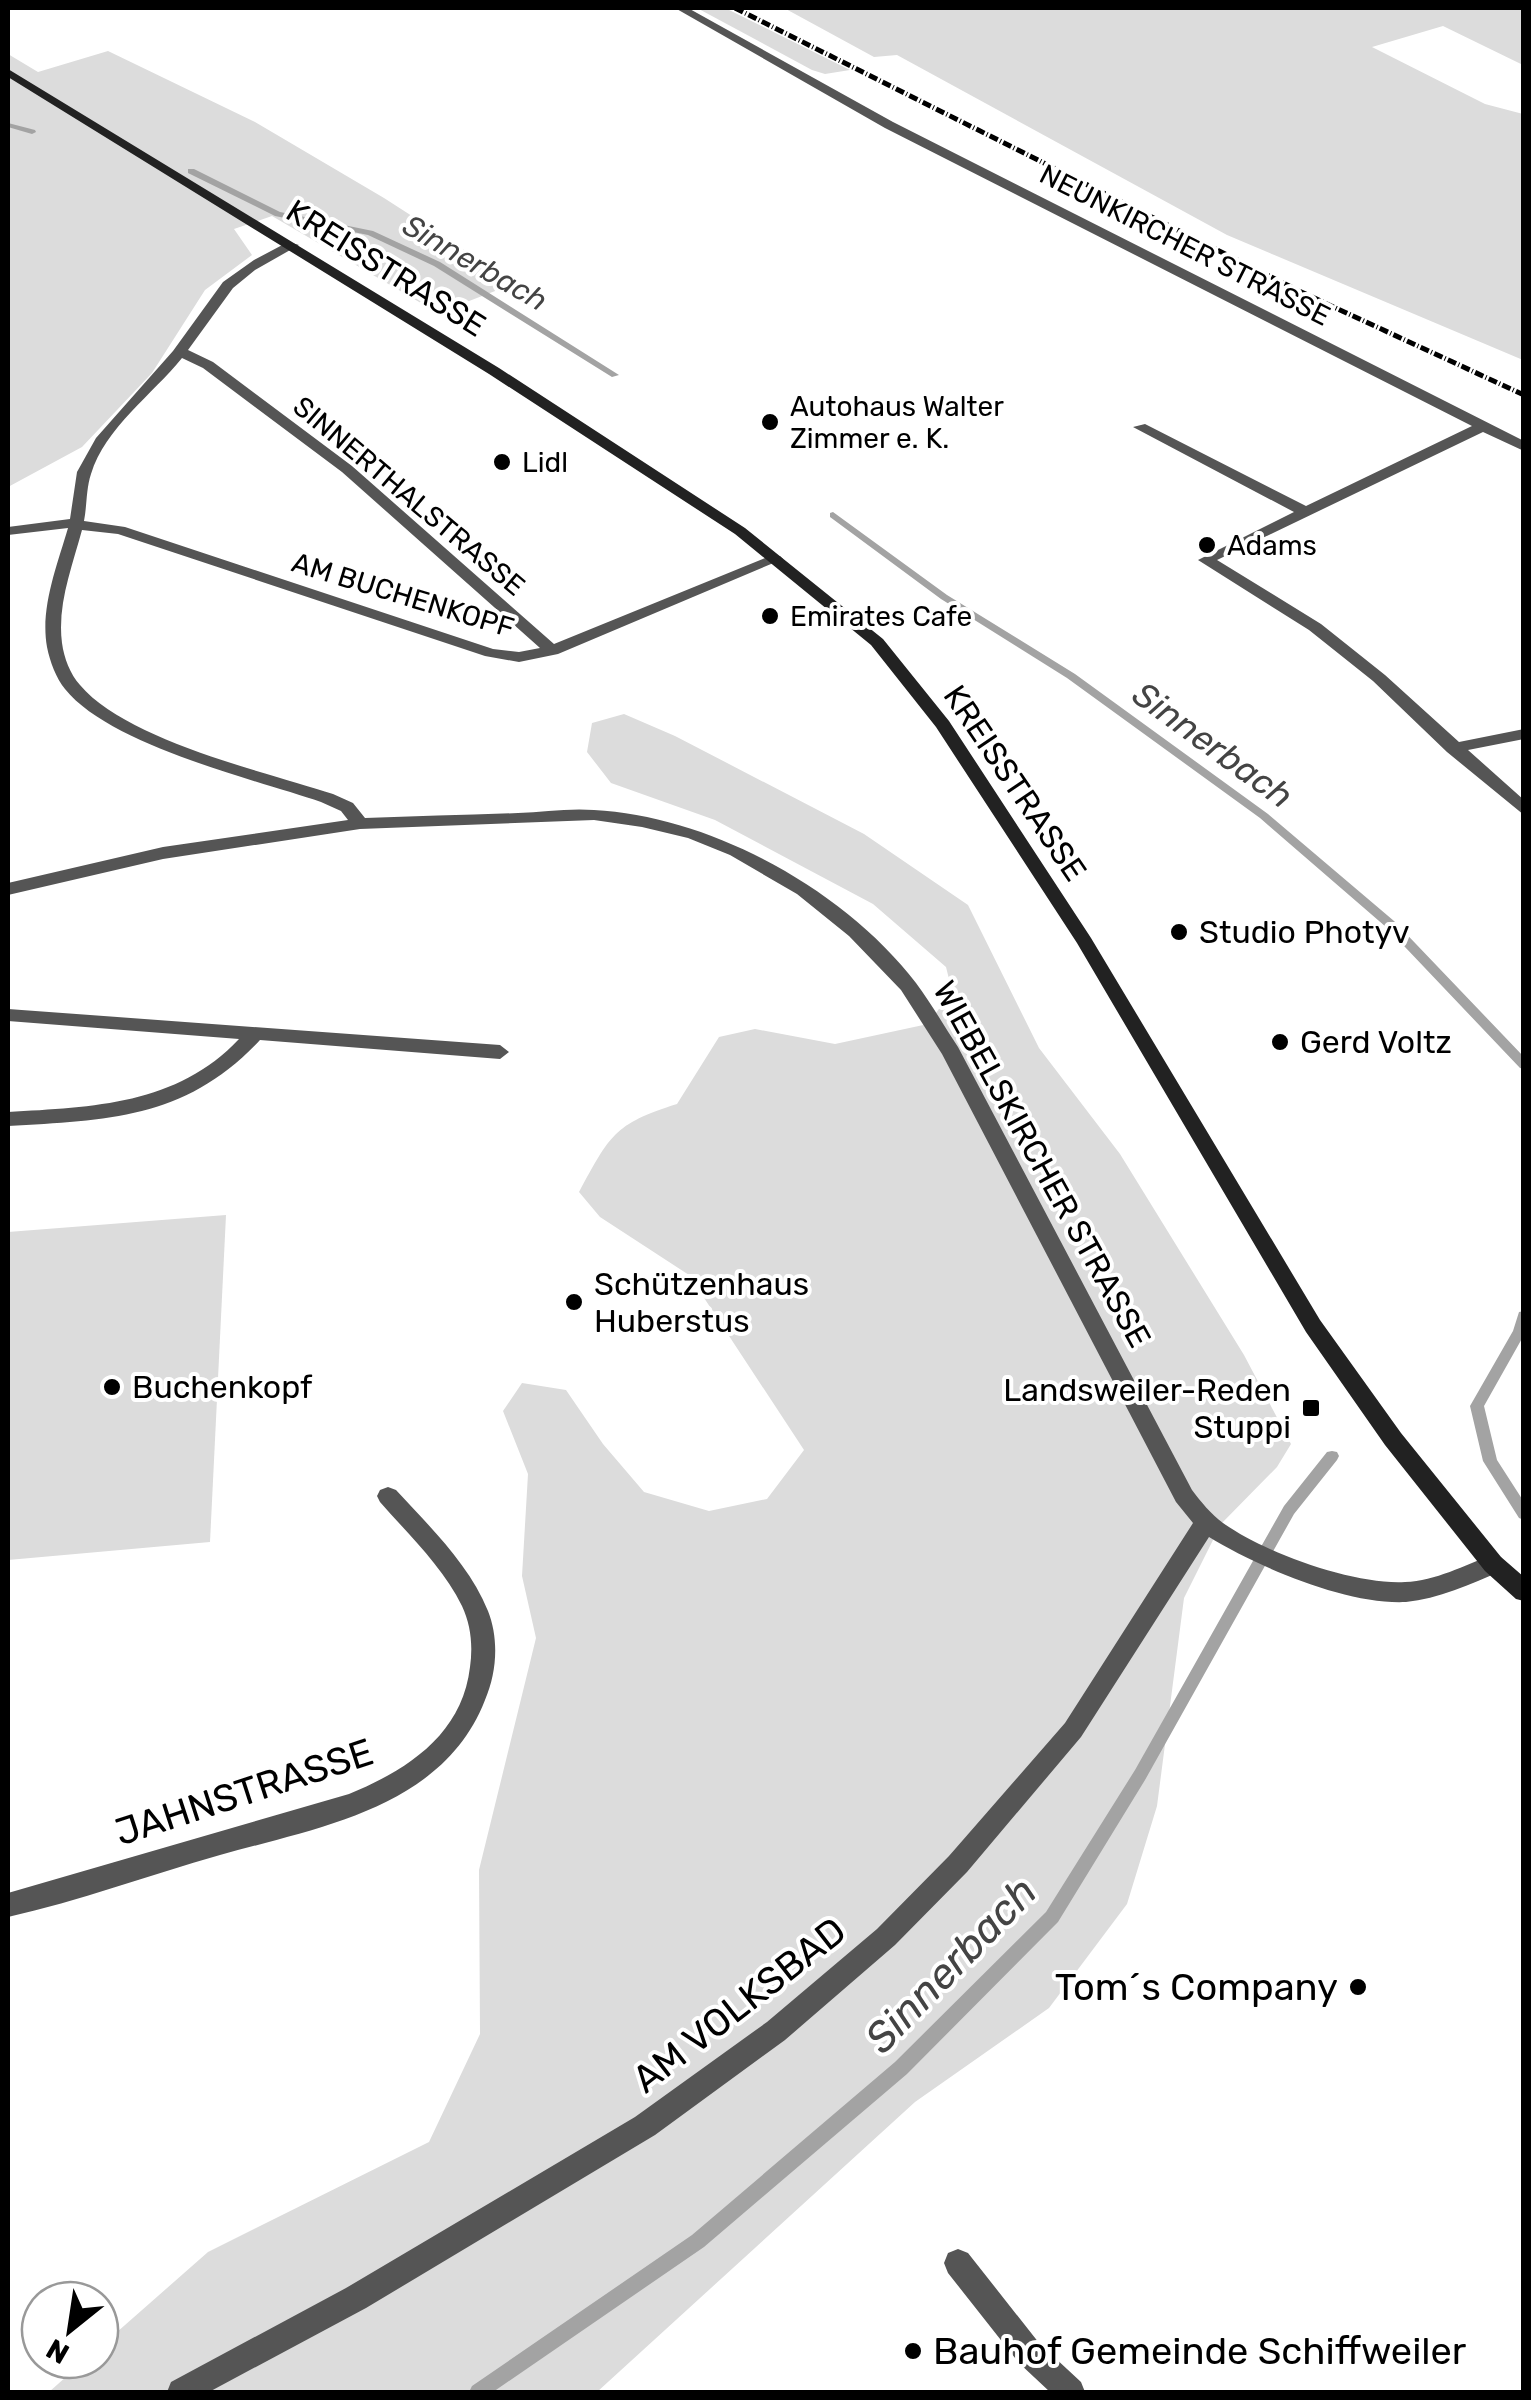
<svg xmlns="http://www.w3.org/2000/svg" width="1531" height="2400" font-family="Rubik,sans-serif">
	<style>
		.green { fill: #dcdcdc }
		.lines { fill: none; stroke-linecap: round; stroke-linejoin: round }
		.stream { fill: #a3a3a3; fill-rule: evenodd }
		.minor { fill: #555; fill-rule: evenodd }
		.secondary { fill: #222; fill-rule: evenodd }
		.rail { stroke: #000; stroke-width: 5; stroke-dasharray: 9 2.5 1 2.5; stroke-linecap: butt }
		.poi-dot { fill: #000; stroke: #fff; stroke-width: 4 }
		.labels { text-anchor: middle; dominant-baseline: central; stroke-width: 8; stroke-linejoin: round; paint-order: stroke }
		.far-street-label { font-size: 28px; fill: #000; stroke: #fff }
		.far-poi-label { font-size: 28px; fill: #000; stroke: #fff; text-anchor: start }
		.far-water-label { font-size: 30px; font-style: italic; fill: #444; stroke: #fff }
		.street-label { font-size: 32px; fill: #000; stroke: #fff }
		.poi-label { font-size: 32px; fill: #000; stroke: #fff; text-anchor: start }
		.water-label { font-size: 35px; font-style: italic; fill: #444; stroke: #fff }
		.near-street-label { font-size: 38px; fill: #000; stroke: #fff }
		.near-poi-label { font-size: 38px; fill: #000; stroke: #fff; text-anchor: end }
		.near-water-label { font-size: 42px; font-style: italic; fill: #444; stroke: #fff }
	</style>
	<rect width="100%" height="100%" fill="#fff"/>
	<g class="green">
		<path d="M697,8H725L850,70L825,74L812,70Z"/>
		<path d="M784,8H1523V65L1443,26L1372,47L1485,104L1523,114V360L1227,235L897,55L874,57Z"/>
		<path d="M108,51L255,122L384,198L516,283L438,313L272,216L234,229L252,255L205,290L152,373L82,447L8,487V54L38,72Z"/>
		<path d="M624,714L675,736L864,834L968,905L1039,1048L1120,1154L1244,1355L1291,1444L1277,1467L1221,1524L1184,1598L1157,1806L1127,1904L1049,2008L915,2102L597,2392H49L85,2360H100V2347L208,2252L429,2142L480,2034L479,1870L536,1638L522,1576L528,1474L503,1411L522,1383L566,1390L603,1444L644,1492L709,1511L767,1499L804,1450L689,1275L600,1217L579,1192C610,1136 613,1124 677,1104L719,1037L755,1029L835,1044L928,1024L952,991L946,967L873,904L715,820L611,783L587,752L592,723Z"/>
		<path d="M226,1215L210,1542L8,1560V1232Z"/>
	</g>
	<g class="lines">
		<g class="stream">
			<path d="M8,123L35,130L36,132L32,134L8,127Z"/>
			<path d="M188,169H194L280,212L373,231L440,262L619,375L612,377L434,266L368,235L275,216L188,173Z"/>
			<path d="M833,512L947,595L1075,674L1268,814L1394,921L1524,1057V1069L1520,1068L1386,927L1260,818L1067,678L941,599L830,517V513Z"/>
			<path d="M1524,1311V1335L1484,1406L1497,1460L1524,1502V1520L1519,1518L1483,1461L1470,1406L1513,1331L1519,1312Z"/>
			<path d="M1332,1451L1337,1452L1339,1456L1337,1460L1294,1514L1145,1780L1058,1922L907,2074L704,2247L493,2392H469L472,2386L692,2235L895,2062L1046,1912L1135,1770L1284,1506L1327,1452Z"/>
		</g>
		<g class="minor">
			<path d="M675,8H688L893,122L1524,441V451L1483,432L1217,560L1321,624L1385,675L1459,742L1524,729V739L1468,750L1524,800V815L1447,752L1373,681L1309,630L1198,560L1294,512L1133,427L1145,424L1306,506L1472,426L885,128Z"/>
			<path d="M288,242L299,245L255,270L233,288L188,350L213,362L352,466L554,644L770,556H780L783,559L558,654L519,662L485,656L118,534L82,530C72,567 57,605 62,643C64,658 70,674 80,685C126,740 265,772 333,794L353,803L365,818C416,816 467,815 518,813C543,812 569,808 594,810C711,816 845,890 916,983C931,1003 944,1026 958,1047L1192,1490C1201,1502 1211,1514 1223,1523C1265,1553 1354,1585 1405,1582C1436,1581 1464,1565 1493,1555L1501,1557L1504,1564L1501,1571C1471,1584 1438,1599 1406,1602C1347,1605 1258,1567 1209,1537L1081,1737L967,1872L895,1945L785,2040L655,2135L366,2308L209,2392H167L171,2382L346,2288L635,2117L767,2022L877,1929L949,1856L1065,1723L1193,1523L1176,1502L942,1054L901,990L849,936L797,894L730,855L688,838L642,827L594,820L360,829L163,859L8,895V883L163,847L348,820L341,811L321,802C253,779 110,745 65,689C56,678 50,662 47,647C40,608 57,566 68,528L8,535V527L70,519L77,472L96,438L173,351L223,282L254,260ZM182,358L203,368L342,472L540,648L519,652L493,649L125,527L84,521C87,506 86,489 91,474C105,428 153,394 182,358Z"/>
			<path d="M8,1009L500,1045L509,1052L500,1059L260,1040C186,1119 109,1120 8,1126V1112C93,1107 177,1105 239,1039L8,1021Z"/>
			<path d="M388,1487L396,1490C429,1526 469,1564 488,1611C499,1639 497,1672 485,1700C443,1808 320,1827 220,1855C149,1875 79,1901 8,1917V1893L349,1794C407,1770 462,1735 470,1667C473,1646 471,1625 462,1606C443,1567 408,1534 380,1502L377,1496L380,1490Z"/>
			<path d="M958,2249L968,2253L1039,2343L1081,2382L1085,2392H1050L1019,2363L948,2273L944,2263L948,2253Z"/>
		</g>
		<path class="secondary" d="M8,69L499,368L745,528L883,639L949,721L1091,938L1320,1320L1401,1433L1501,1557L1524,1577V1601L1516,1599L1485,1571L1385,1445L1306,1332L1077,943L936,727L871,645L735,534L489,374L8,77Z"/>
		<path class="rail" d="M735,8L1299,291L1524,395"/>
	</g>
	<g class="poi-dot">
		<circle cx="770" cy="422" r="10"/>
		<circle cx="502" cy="462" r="10"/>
		<circle cx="1207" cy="545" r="10"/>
		<circle cx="770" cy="616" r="10"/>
		<circle cx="1179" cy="932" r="10"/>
		<circle cx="1280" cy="1042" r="10"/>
		<circle cx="574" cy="1302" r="10"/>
		<circle cx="112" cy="1387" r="10"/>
		<rect x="1301" y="1398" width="20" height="20" rx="5"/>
		<circle cx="1358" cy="1987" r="10"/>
		<circle cx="913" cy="2351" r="10"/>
	</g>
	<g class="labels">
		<g class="far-street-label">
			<text transform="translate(1185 245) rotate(27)">NEUNKIRCHER STRASSE</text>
			<text transform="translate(409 496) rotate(40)">SINNERTHALSTRASSE</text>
			<text transform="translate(403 595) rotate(17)">AM BUCHENKOPF</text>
		</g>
		<g class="far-poi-label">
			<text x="790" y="406">Autohaus Walter<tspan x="790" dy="32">Zimmer e. K.</tspan></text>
			<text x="522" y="462">Lidl</text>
			<text x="1227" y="545">Adams</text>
			<text x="790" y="616">Emirates Cafe</text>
		</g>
		<g class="far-water-label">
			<text transform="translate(475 263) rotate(30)">Sinnerbach</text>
		</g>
		<g class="street-label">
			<text transform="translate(386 268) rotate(32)">KREISSTRASSE</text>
			<text transform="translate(1015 783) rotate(56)">KREISSTRASSE</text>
			<text transform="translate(1042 1164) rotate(61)">WIEBELSKIRCHER STRASSE</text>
		</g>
		<g class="poi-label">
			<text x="1199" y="932">Studio Photyv</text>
			<text x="1300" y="1042">Gerd Voltz</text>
			<text x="594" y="1284">Schützenhaus<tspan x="594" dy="37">Huberstus</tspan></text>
			<text x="132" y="1387">Buchenkopf</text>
			<text x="1291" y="1390" text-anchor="end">Landsweiler-Reden<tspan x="1291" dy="37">Stuppi</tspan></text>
		</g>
		<g class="water-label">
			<text transform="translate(1213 745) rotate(36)">Sinnerbach</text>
		</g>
		<g class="near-street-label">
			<text transform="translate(244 1792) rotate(-18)">JAHNSTRASSE</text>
			<text transform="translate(739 2005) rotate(-38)">AM VOLKSBAD</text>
		</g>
		<g class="near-poi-label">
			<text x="1338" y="1987">Tom´s Company</text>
			<text x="933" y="2351" text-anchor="start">Bauhof Gemeinde Schiffweiler</text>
		</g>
		<g class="near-water-label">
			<text transform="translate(951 1965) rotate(-46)">Sinnerbach</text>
		</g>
	</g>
	<rect width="1531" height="2400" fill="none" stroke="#000000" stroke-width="20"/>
	<g transform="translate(70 2330) rotate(210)"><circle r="48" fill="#ffffff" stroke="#999999" stroke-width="2.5"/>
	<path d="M0-8L18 38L0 25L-18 38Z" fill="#000000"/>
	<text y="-15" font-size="28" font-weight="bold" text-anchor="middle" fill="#000000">N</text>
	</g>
</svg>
